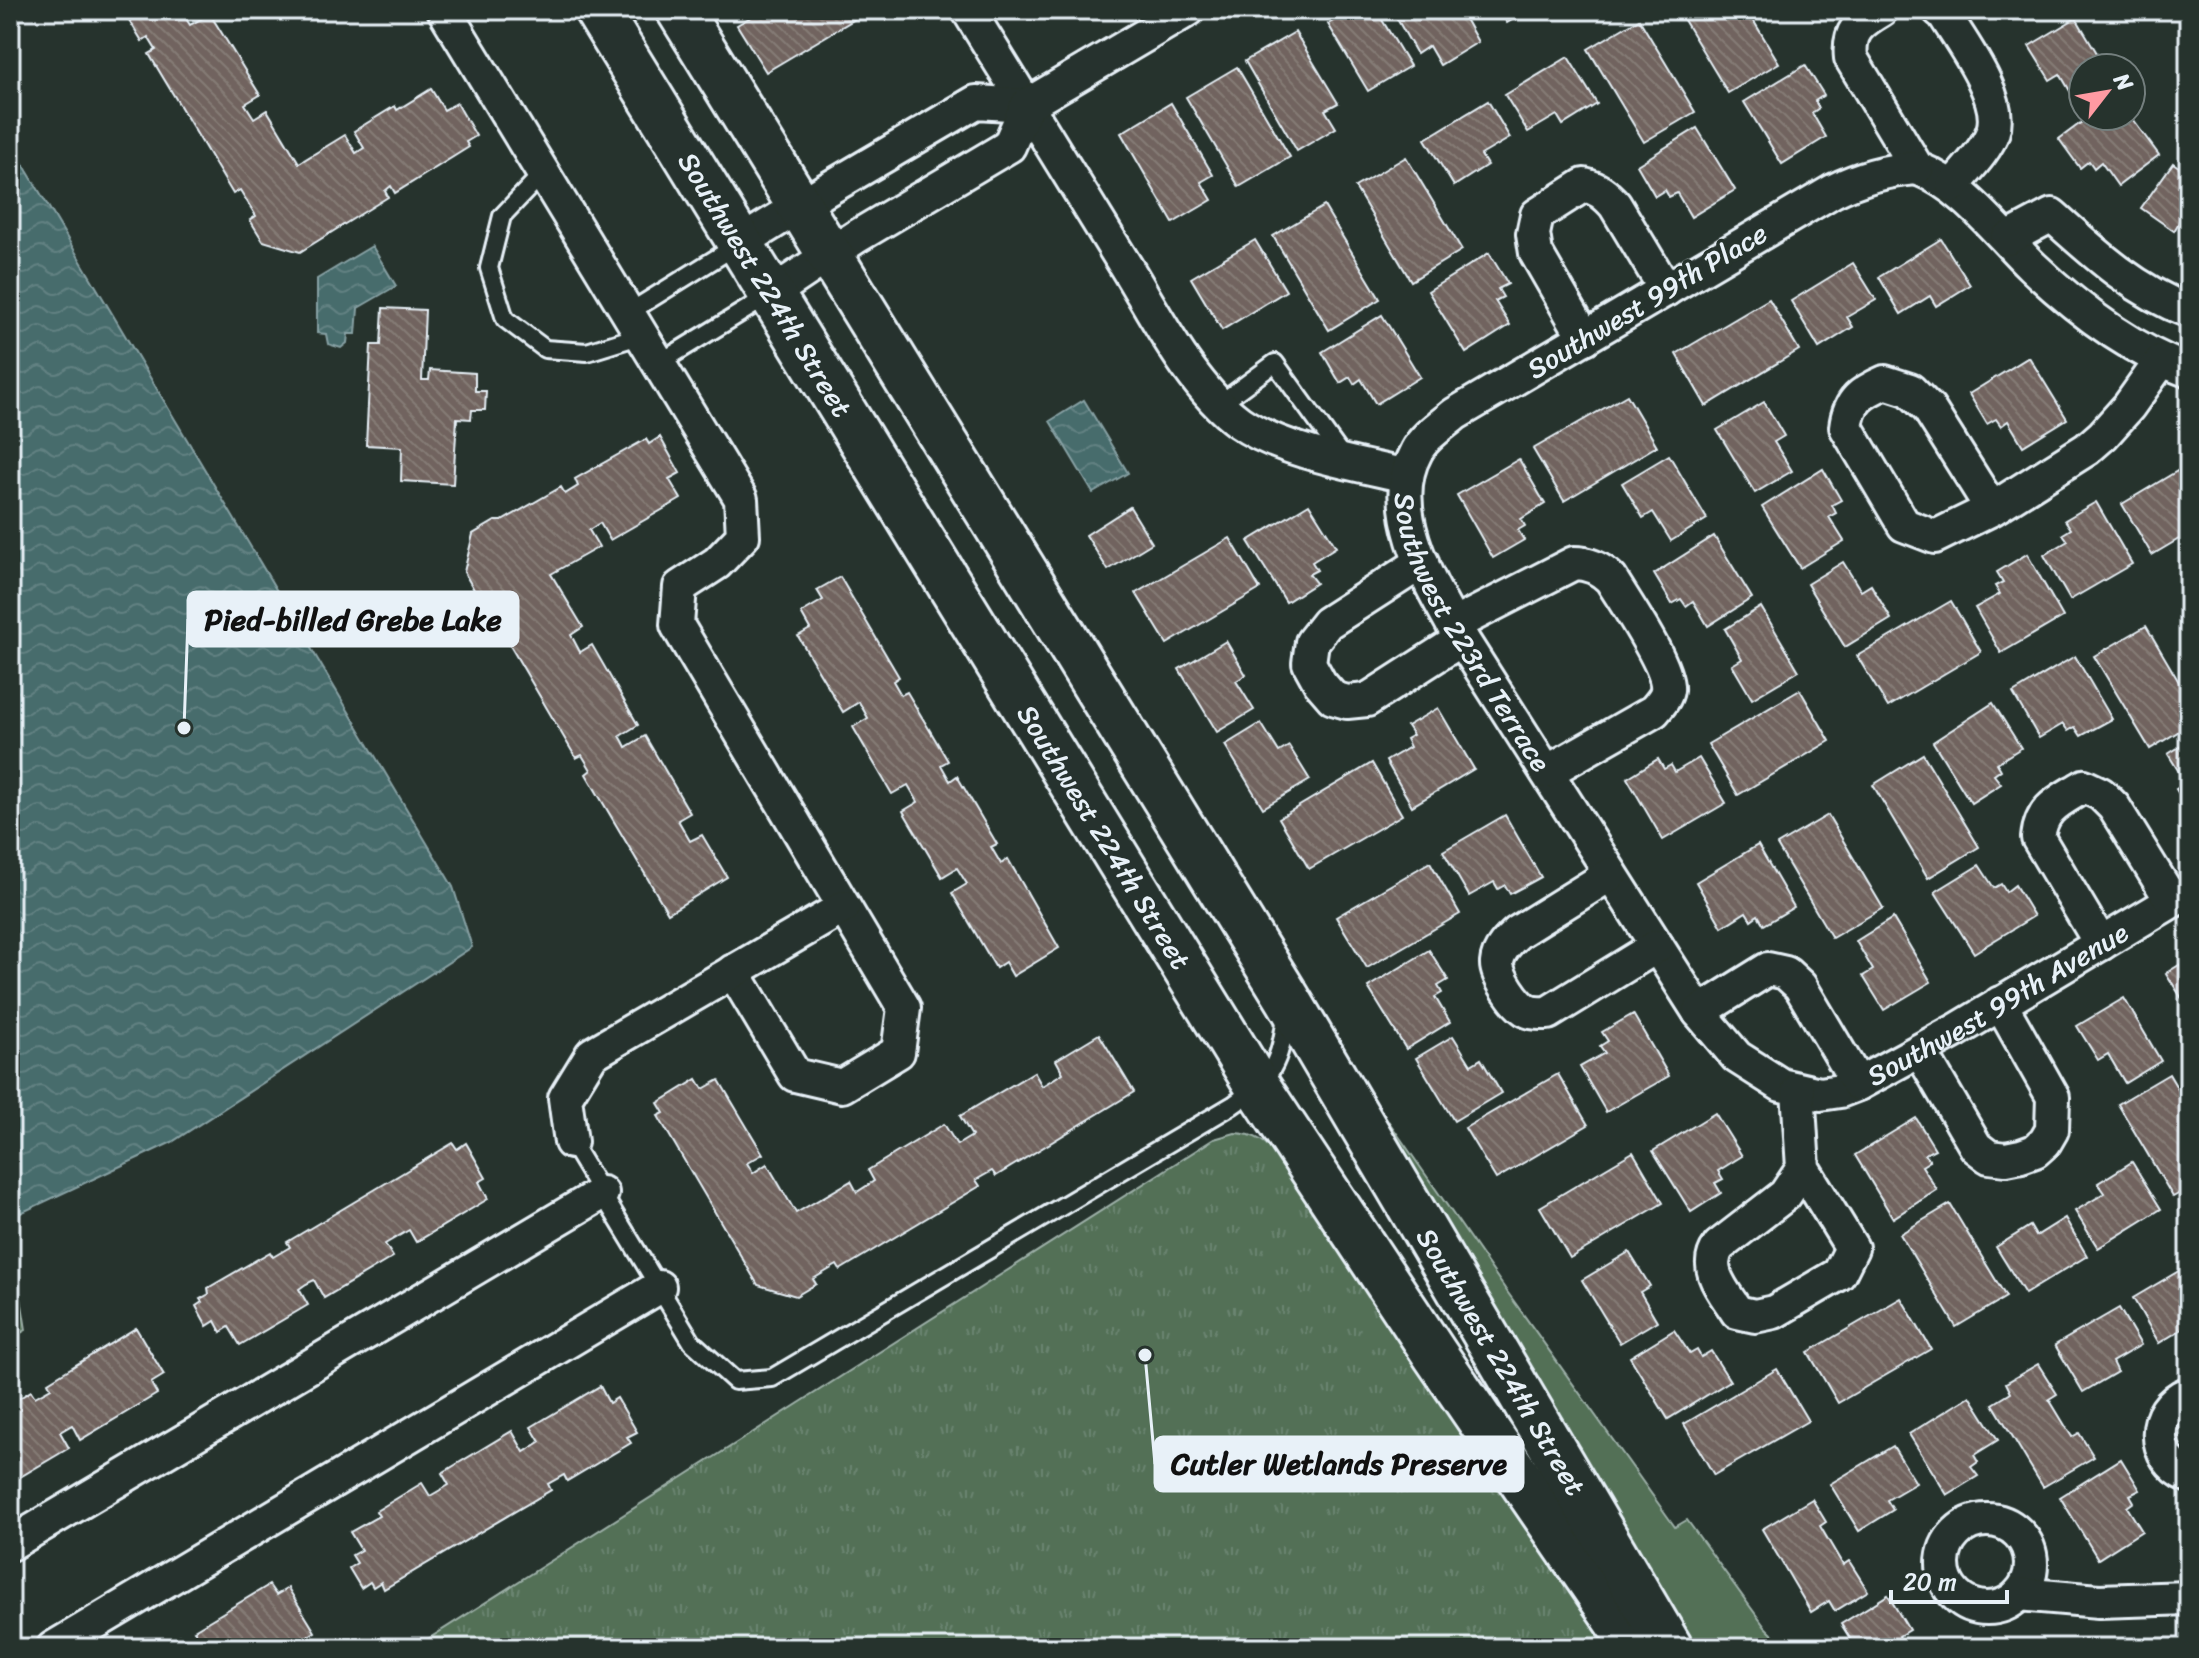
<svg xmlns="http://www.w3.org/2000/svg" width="2199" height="1658" font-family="Sriracha,sans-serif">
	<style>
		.green { fill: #526f57; stroke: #9db0a8; stroke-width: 2 }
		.forest { fill: url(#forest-firs); stroke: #9db0a8; stroke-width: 2 }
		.park { fill: url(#park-tufts); stroke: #9db0a8; stroke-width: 2 }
		.water { fill: url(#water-waves); stroke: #87a1a4; stroke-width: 2 }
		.building { fill: url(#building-back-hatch); stroke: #e8f1f8; stroke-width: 2 }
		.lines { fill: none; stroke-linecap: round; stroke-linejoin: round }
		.lane-casing { stroke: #e8f1f8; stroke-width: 22 }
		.street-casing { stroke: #e8f1f8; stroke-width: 38 }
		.secondary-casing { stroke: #e8f1f8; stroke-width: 50 }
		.lane { stroke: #26332d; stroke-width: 16 }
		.street { stroke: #26332d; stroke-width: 32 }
		.secondary { stroke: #26332d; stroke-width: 44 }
		.labels { text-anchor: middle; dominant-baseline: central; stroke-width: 7; stroke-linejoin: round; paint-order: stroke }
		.street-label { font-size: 28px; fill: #e8f1f8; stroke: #26332d }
		.leader { fill: none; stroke: #e8f1f8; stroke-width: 3 }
		.callout-dot { fill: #e8f1f8; stroke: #26332d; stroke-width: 3 }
		.callout { fill: #e8f1f8; stroke: #e8f1f8; stroke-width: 3 }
		.callout-label { font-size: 30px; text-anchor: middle; font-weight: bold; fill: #111 }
	</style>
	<defs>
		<pattern id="forest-firs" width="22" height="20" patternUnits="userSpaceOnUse" patternTransform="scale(2)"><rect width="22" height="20" fill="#526f57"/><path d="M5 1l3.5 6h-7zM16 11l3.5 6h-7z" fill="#6b8470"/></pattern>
		<pattern id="park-tufts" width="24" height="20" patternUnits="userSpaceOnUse" patternTransform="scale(2)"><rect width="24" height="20" fill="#526f57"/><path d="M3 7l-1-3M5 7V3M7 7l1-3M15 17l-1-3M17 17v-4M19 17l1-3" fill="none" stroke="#6b8470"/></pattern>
		<pattern id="water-waves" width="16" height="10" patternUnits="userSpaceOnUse" patternTransform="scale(2)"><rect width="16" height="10" fill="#476c6c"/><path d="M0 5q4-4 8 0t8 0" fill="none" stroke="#628182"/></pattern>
		<pattern id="building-back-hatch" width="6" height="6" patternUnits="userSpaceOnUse" patternTransform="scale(2)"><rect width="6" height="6" fill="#71645e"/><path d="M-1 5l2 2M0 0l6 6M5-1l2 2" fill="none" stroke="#857b76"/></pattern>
	</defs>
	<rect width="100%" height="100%" fill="#26332d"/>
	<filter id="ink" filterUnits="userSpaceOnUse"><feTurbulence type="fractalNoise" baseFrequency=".0125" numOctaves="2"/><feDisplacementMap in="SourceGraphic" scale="16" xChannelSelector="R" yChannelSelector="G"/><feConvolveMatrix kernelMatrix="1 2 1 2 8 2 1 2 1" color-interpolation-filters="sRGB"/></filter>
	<g filter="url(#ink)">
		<path class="green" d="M1389,1122L1508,1293L1675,1527L1687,1520L1765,1627L1786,1648H1681L1384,1126Z"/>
		<path class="forest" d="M10,1228L26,1330L10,1339Z"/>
		<path class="park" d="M1235,1133C1261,1134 1269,1146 1286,1163L1624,1648H414L1214,1139Z"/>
		<g class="water">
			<path d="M10,142L453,887L472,947L172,1142L10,1218Z"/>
			<path d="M372,246L396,286L358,308L356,334H348L347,343L341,348L328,344L326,334L317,333V279Z"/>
			<path d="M1084,400L1128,473L1093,493L1050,421Z"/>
		</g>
		<g class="building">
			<path d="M123,10H198L185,17L190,25L210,14L260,95L245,104L254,118L267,110L299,163L345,135L356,153L364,148L354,131L395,106L397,110L431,89L444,110L457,103L476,136L466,142L469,147L395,193L391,186L385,191L388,197L300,252L263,241L250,220L256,216L240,190L233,194L149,54L156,50L148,37L142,41Z"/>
			<path d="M763,10H870L766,72L737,25Z"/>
			<path d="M1352,10H1376L1410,66L1368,91L1328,24Z"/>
			<path d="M1392,10H1460L1478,42L1440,65L1429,46L1417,54Z"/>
			<path d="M1499,10H1529L1507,23Z"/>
			<path d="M1678,10H1747L1779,63L1728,93Z"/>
			<path d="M2076,18L2106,68H2083V99L2077,103L2060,74L2050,80L2029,46Z"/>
			<path d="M1639,19L1695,112L1644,142L1588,49Z"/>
			<path d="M1295,32L1338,103L1325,110L1336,128L1297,151L1245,61Z"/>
			<path d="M1568,57L1597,104L1563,125L1557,115L1528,132L1505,95Z"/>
			<path d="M1805,65L1824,95L1815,101L1819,108L1812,113L1826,137L1782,164L1744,102Z"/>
			<path d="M1237,67L1290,157L1239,187L1186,97Z"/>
			<path d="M1488,101L1510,138L1481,155L1487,165L1454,186L1425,139Z"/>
			<path d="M1171,103L1213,175L1201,182L1212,200L1173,223L1121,133Z"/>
			<path d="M2090,116H2130L2159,155L2118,186L2101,162L2094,168L2089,161L2080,168L2059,139Z"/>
			<path d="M1697,128L1735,190L1691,217L1677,193L1669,197L1665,190L1655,196L1637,165Z"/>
			<path d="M1406,157L1462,250L1411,281L1355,187Z"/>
			<path d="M2173,163L2189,174V227L2180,221L2174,231L2141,208Z"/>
			<path d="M1324,206L1380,299L1329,330L1273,236Z"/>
			<path d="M1941,239L1970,285L1936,306L1930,296L1901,314L1879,277Z"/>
			<path d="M1255,240L1286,291L1222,330L1191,278Z"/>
			<path d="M1489,253L1508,284L1498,289L1503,297L1495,301L1510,325L1466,353L1428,291Z"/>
			<path d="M1853,263L1876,300L1847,317L1853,327L1819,348L1791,301Z"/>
			<path d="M1769,299L1799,350L1706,406L1676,354Z"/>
			<path d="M383,308L425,310L422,380H429L430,370L475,373V391H486L485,410H472L471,419L457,418L453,484L401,481L402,447L366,445L371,345H381Z"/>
			<path d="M1382,315L1420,377L1376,404L1361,379L1354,384L1350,377L1340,383L1322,352Z"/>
			<path d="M2029,357L2067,419L2023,446L2008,421L2001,426L1996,419L1987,424L1969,394Z"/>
			<path d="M1627,395L1657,446L1564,501L1533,449Z"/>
			<path d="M1764,402L1784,436L1774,442L1792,471L1755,493L1717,430Z"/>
			<path d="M660,437L680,473L669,479L681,499L610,540L600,523L589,530L599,547L551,574L583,627L571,635L580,652L592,645L638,725L620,736L623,741L626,747L645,736L690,813L678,820L690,841L702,835L727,877L668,913L586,774L591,770L582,755L576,758L495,620L500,617L485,591L477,595L464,572L473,534L495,521H502L561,487L565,494L578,486L575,479L646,439L649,444Z"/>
			<path d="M1669,455L1707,519L1671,541L1653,512L1643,518L1622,483Z"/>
			<path d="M1519,459L1545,504L1521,519L1525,526L1518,530L1524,540L1493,558L1457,495Z"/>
			<path d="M2189,464V533L2152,555L2122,504Z"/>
			<path d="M1823,469L1841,500L1832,505L1836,513L1829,517L1844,541L1800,568L1762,507Z"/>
			<path d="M2096,502L2132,564L2070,600L2044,555L2068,541L2063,534L2071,529L2065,520Z"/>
			<path d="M1309,504L1336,547L1312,562L1317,570L1309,574L1316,583L1286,602L1248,541Z"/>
			<path d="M1130,507L1152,543L1108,570L1086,535Z"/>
			<path d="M1714,536L1752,598L1708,626L1693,601L1686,606L1681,599L1672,604L1654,574Z"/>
			<path d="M1230,538L1260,589L1167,644L1136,593Z"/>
			<path d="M2027,554L2063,617L2001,653L1975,608L2000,594L1995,586L2003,582L1997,572Z"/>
			<path d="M1843,562L1861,591L1871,585L1891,619L1845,647L1807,584Z"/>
			<path d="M840,577L899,677L893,681L901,695L907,692L948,761L941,765L950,781L957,776L997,844L991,847L1001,864L1008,859L1059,948L1013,976L1005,962L996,968L952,893L967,884L957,868L942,877L903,811L918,802L908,785L892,794L853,727L868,718L859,702L843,712L798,636L810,629L801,613L823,600L817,590Z"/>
			<path d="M1951,601L1981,652L1888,707L1857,656Z"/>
			<path d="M1761,607L1799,671L1752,699L1732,665L1742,659L1725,629Z"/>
			<path d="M2146,626L2189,699V725L2150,749L2094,656Z"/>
			<path d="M1226,641L1246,675L1236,681L1254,710L1217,732L1179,669Z"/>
			<path d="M2075,656L2112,719L2081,736L2075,727L2068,731L2063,724L2039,738L2013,693Z"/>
			<path d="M1800,690L1830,741L1738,795L1708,744Z"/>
			<path d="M1993,703L2021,748L1997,763L2001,770L1994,775L2001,784L1971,803L1933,742Z"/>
			<path d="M1438,708L1474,769L1412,806L1386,761L1410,747L1406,739L1413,735L1407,726Z"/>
			<path d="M1261,723L1279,752L1289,746L1310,780L1263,808L1225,745Z"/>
			<path d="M2189,741V811L2176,789L2186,783L2168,754Z"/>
			<path d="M1923,754L1979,847L1928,878L1873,785Z"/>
			<path d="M1699,758L1726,803L1663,840L1627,778L1658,759L1664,769L1671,765L1675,772Z"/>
			<path d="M1372,763L1402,815L1309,869L1279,818Z"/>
			<path d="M1505,815L1541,877L1510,894L1505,885L1498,889L1494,882L1469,896L1443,851Z"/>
			<path d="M1828,815L1883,908L1832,938L1777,845Z"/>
			<path d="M1758,845L1794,907L1764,925L1758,915L1751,920L1746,912L1722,927L1696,882Z"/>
			<path d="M1430,862L1460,914L1367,968L1336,917Z"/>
			<path d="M1979,865L1994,888L2001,884L2006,892L2015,885L2034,916L1974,953L1935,892Z"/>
			<path d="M1893,918L1931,982L1884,1010L1863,976L1873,970L1856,941Z"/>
			<path d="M1429,950L1448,980L1438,986L1442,993L1435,997L1450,1022L1406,1049L1368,987Z"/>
			<path d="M2189,959V1010L2166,973Z"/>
			<path d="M2124,998L2161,1061L2125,1083L2108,1054L2098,1060L2077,1026Z"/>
			<path d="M1633,1014L1669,1076L1606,1112L1580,1067L1605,1053L1600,1046L1608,1041L1602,1032Z"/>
			<path d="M1099,1034L1134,1092L996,1176L992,1171L976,1180L980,1186L840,1270L837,1265L813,1279L816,1284L796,1296L758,1285L658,1116L664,1113L658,1103L697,1079L703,1089L719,1080L763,1154L747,1163L753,1173L767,1164L796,1213L851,1181L857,1192L874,1181L868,1170L944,1124L957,1145L972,1136L960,1116L1034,1072L1042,1086L1063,1073L1056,1060Z"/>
			<path d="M1453,1036L1471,1065L1481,1059L1501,1093L1454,1121L1416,1058Z"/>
			<path d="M1558,1074L1588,1125L1496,1179L1465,1128Z"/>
			<path d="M2169,1074L2189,1108V1188L2173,1197L2118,1104Z"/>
			<path d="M1715,1113L1742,1156L1718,1171L1723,1179L1715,1183L1721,1193L1691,1212L1653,1151Z"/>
			<path d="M1916,1118L1935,1149L1925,1154L1930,1161L1922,1166L1937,1190L1893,1218L1855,1155Z"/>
			<path d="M453,1143L457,1149L466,1143L486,1178L479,1182L488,1199L416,1242L409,1230L385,1244L393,1257L324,1298L314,1280L306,1284L299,1289L308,1305L240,1345L229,1327L221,1332L215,1321L207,1326L196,1306L202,1302L200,1299L209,1294L208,1288L270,1252L273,1257L290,1247L287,1242Z"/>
			<path d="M1633,1152L1663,1203L1570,1258L1540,1207Z"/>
			<path d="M2132,1162L2161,1209L2098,1248L2075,1211L2105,1193L2098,1183Z"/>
			<path d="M1950,1204L2006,1297L1956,1327L1900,1234Z"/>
			<path d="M2065,1218L2087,1256L2025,1294L1996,1247L2030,1226L2036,1236Z"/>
			<path d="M1629,1252L1650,1286L1640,1292L1657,1321L1620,1343L1582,1280Z"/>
			<path d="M2189,1265V1335L2184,1328L2159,1343L2133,1298Z"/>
			<path d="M1901,1298L1931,1349L1838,1403L1808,1352Z"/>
			<path d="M2119,1308L2141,1345L2112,1362L2117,1372L2083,1392L2055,1345Z"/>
			<path d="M136,1328L164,1375L151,1383L157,1394L80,1440L72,1425L60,1432L69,1448L10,1483V1404L31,1391L35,1397L51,1388L48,1382Z"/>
			<path d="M1674,1330L1690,1354L1697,1350L1701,1357L1711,1351L1730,1381L1668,1419L1630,1357Z"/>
			<path d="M2038,1364L2057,1394L2049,1399L2072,1437L2079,1433L2094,1457L2043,1487L1993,1404L2011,1393L2006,1383Z"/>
			<path d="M1777,1369L1808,1421L1714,1475L1684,1424Z"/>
			<path d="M600,1386L609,1403L617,1398L637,1432L627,1437L631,1443L567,1481L564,1475L548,1484L551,1490L384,1589L381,1582L373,1587L370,1582L361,1588L349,1568L357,1563L352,1555L361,1550L350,1532L379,1516L376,1511L422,1483L430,1496L449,1485L442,1473L512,1431L524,1452L540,1442L531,1427Z"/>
			<path d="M1970,1396L1998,1440L1974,1455L1978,1462L1971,1467L1978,1476L1947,1495L1909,1434Z"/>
			<path d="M1893,1446L1916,1483L1887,1500L1893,1510L1859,1531L1830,1484Z"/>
			<path d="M2121,1459L2140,1490L2130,1495L2134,1502L2127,1507L2142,1531L2098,1559L2060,1497Z"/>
			<path d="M1812,1499L1826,1522L1820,1526L1843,1565L1849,1561L1868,1591L1835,1611L1829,1601L1811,1612L1762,1529Z"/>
			<path d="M269,1585L276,1595L288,1588L315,1632L288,1648H197L202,1645L194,1630Z"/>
			<path d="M1888,1595L1909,1630L1899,1636L1906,1648H1856L1841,1624Z"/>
			<path d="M179,1636L186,1648H159Z"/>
		</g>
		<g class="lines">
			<g class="lane-casing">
				<g id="lane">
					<path d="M543,173L502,216L489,268L505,319L545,349L587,352L642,335"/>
					<path d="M628,313L739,244"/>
					<path d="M659,363L770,295"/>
					<path d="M1218,405L1275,363L1345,460"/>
					<path d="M571,1142L692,1342L735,1381L772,1378L1233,1105C1273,1077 1280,1064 1286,1015"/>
				</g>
			</g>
			<g class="street-casing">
				<g id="street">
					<path d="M444,10L741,499L743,536L717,563L680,587L677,625L904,1008L898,1052L842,1086L795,1075L733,971"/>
					<path d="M968,10C1020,95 1072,180 1125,265C1156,315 1191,387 1239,422C1282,452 1356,464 1407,476"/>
					<path d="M1881,10C1859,23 1848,31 1851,58L1917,168C1966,188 1995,230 2032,266C2078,310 2129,349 2189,371"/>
					<path d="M1939,10L1944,14C1961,42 2004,98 1993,131C1986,151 1966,170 1953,186"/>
					<path id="s1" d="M1917,168C1886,170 1861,177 1833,191L1455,414C1442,425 1424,436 1416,452C1386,506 1426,577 1453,625L1699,1012L1737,1057L1781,1085L1820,1094L1840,1091L1858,1084L1957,1030L2189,891"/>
					<path d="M2007,239L2052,215C2094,253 2135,291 2189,311"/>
					<path d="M740,243L826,190L976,102L1027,105"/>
					<path d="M771,294L856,237L1009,146L1027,105L1188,10"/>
					<path d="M1585,338L1536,253L1533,234L1537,215L1584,185C1598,188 1606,195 1615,205L1666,290"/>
					<path d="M1992,509L1929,409L1910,390L1885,382C1862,392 1849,400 1846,427L1904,525L1935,537L1992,509L2087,449L2103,435L2129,406L2161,361"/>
					<path d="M1422,562L1327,623L1312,642L1309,663L1320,683L1333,698L1347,702L1367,700L1462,639"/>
					<path d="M1453,625L1574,563C1589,563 1601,569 1611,579C1624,601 1670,667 1667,690C1666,698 1659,705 1654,711L1547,772"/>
					<path d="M1611,874L1518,932C1509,940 1498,950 1497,963C1496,975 1517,1007 1528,1011C1534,1014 1541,1013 1548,1013L1657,946"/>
					<path d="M2101,944L2038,838C2041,807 2060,801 2084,786L2101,794L2114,807L2172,901"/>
					<path d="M1699,1012L1768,969L1786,973L1800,986L1858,1084"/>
					<path d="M1920,1051L1976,1147L1989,1157L2006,1159L2021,1156L2035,1151L2045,1142L2052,1130L2053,1097L2000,1003"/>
					<path d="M1798,1090L1803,1168L1852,1248L1839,1274L1774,1312L1755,1316L1737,1312C1725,1293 1702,1269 1719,1246L1785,1195L1803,1168"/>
					<path d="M571,1142L565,1098L592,1054L844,907"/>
					<path d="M2189,1393C2149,1409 2151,1459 2189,1476"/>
					<circle cx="1987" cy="1564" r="44"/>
					<path d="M10,1544L602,1193"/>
					<path d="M2019,1594L2099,1601L2189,1598"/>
					<path d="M53,1648L659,1287"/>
				</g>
			</g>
			<g class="secondary-casing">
				<g id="secondary">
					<path id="s2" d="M597,10L1258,1087L1436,1356L1636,1648"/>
					<path id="s3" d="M679,10L1288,999L1670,1648"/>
				</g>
			</g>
			<use href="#lane" class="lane"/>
			<use href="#street" class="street"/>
			<use href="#secondary" class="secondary"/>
		</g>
	</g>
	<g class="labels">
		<g class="street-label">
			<text stroke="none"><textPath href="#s2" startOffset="322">Southwest 224th Street</textPath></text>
			<text transform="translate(1647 301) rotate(-31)">Southwest 99th Place</text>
			<text stroke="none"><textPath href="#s1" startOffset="780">Southwest 223rd Terrace</textPath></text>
			<text stroke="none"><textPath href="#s2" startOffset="970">Southwest 224th Street</textPath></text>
			<text stroke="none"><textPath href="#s1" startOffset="1576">Southwest 99th Avenue</textPath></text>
			<text stroke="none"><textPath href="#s3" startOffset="1582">Southwest 224th Street</textPath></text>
		</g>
	</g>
	<path class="leader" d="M184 728L188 619M1145 1355L1155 1464"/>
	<g class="callout-dot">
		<circle cx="184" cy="728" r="8"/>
		<circle cx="1145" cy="1355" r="8"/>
	</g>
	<g class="callout">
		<rect x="188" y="592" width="330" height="54" rx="8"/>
		<rect x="1155" y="1437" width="368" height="54" rx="8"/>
	</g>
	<g class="callout-label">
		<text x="353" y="630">Pied-billed Grebe Lake</text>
		<text x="1339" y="1474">Cutler Wetlands Preserve</text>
	</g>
	<rect width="2199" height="1658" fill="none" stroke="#26332d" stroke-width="40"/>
	<rect x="20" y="20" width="2159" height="1618" fill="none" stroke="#e8f1f8" stroke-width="3" filter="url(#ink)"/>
	<g transform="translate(2107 92) rotate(59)"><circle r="38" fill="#26332d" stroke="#747f7e" stroke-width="2"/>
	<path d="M0-6L14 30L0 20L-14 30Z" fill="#ff9aa2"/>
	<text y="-12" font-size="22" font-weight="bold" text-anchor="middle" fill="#e8f1f8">N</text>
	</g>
	<path d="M1891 1590v12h116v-12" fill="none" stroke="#e8f1f8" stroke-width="4"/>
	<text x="1903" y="1590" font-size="24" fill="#e8f1f8" stroke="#26332d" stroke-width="6" paint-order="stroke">20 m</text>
</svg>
